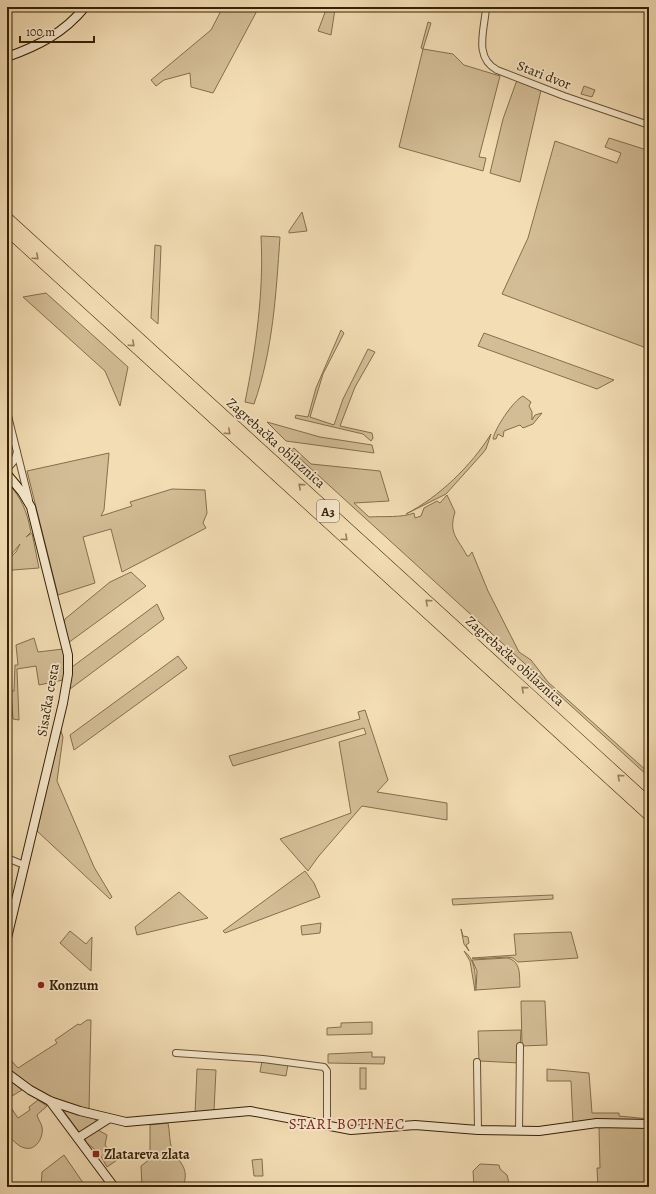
<svg xmlns="http://www.w3.org/2000/svg" width="656" height="1194" font-family="Alegreya,serif">
	<style>
		.green { fill: #d3bd96; stroke: #846f4c }
		.lines { fill: none; stroke-linecap: round; stroke-linejoin: round }
		.street-casing { stroke: #65502f; stroke-width: 8 }
		.secondary-casing { stroke: #362103; stroke-width: 10 }
		.highway-casing { stroke: #362103; stroke-width: 12 }
		.street { stroke: #f7e9ce; stroke-width: 6 }
		.secondary { stroke: #f7e9ce; stroke-width: 8 }
		.highway { stroke: #f3ddb4; stroke-width: 11 }
		.oneway { stroke: #947f5c }
		.poi-dot { fill: #8f2418; stroke: #f7e9ce; stroke-width: 1.5 }
		.labels { text-anchor: middle; dominant-baseline: central; stroke-width: 3.5; stroke-linejoin: round; paint-order: stroke }
		.shield { fill: #f7e9ce; stroke: #705d40; stroke-width: 1 }
		.shield-label { font-size: 13px; font-weight: bold; fill: #362103 }
		.street-label { font-size: 14px; fill: #362103; stroke: #f7e9ce }
		.poi-label { font-size: 14px; font-weight: bold; fill: #362103; stroke: #f7e9ce; text-anchor: start }
		.neighbourhood-label { font-size: 15px; letter-spacing: 1px; fill: #7a1f14; stroke: #f7e9ce }
	</style>
	<rect width="100%" height="100%" fill="#f3ddb4"/>
	<filter id="stains"><feTurbulence type="fractalNoise" baseFrequency=".005" numOctaves="4"/><feColorMatrix values="0 0 0 0 .2 0 0 0 0 .09 0 0 0 0 .02 0 0 0 .5 -.17"/></filter>
	<radialGradient id="worn" r=".72"><stop offset=".6" stop-color="#630" stop-opacity="0"/><stop offset="1" stop-color="#630" stop-opacity=".3"/></radialGradient>
	<g class="green">
		<path d="M223,7H259L213,93L191,87L190,73L164,80L156,86L151,80L211,30Z"/>
		<path d="M327,7H334L335,9L331,35L318,31Z"/>
		<path d="M428,22L431,23L423,49L453,54L464,65L500,76L479,157L486,158L483,171L399,147L423,49L421,48Z"/>
		<path d="M517,80L541,90L520,182L490,173L503,119Z"/>
		<path d="M584,86L595,90L592,97L581,94Z"/>
		<path d="M609,138L647,150L649,148V349L502,294L528,238L555,141L617,163L621,153L605,147Z"/>
		<path d="M302,212L307,231L289,233V231Z"/>
		<path d="M261,236L280,237C276,294 273,350 254,404L245,402C256,348 264,291 261,236Z"/>
		<path d="M155,245L161,246L158,324L151,318Z"/>
		<path d="M46,293L128,367L120,406L105,371L23,297Z"/>
		<path d="M341,330L344,333L323,374L310,417L334,425L343,399L368,349L375,352L355,387L340,426L372,433L373,438L371,441L363,434L295,418L296,415L308,417L316,388Z"/>
		<path d="M484,333L614,380L597,389L478,346Z"/>
		<path d="M523,396L531,402L529,406L532,412V420L535,415L542,413L533,424L523,428L520,425L504,431L503,437L498,434L496,439H493C495,428 513,401 523,396Z"/>
		<path d="M267,422L320,437L372,445L374,453L286,441Z"/>
		<path d="M491,434L486,449L482,454L446,494L406,514C439,497 471,466 491,434Z"/>
		<path d="M294,448L311,464L380,471L389,501L354,503L369,517C383,516 402,518 414,513L415,518L421,516L424,508L437,501L440,503L447,495L455,512C448,534 458,538 467,556H469L472,552L488,591L519,652L531,660L548,682L649,773V777L308,466L291,450Z"/>
		<path d="M109,453L104,510L101,516L132,506L130,502L172,489L205,490L207,513L203,523L206,528L122,572L111,529L83,537L95,583L58,595L27,471Z"/>
		<path d="M7,481C22,500 26,508 31,532L26,537L32,533L39,568L13,570L7,573V561L16,552L20,544L7,560Z"/>
		<path d="M131,572L146,586L68,643L64,624L65,619L110,582Z"/>
		<path d="M157,604L164,619L70,689L72,667Z"/>
		<path d="M34,638L38,652L63,649L65,660L63,680L39,685L36,666L17,669L19,720L13,719L11,691H14L15,665H18L16,645Z"/>
		<path d="M178,656L187,668L74,750L70,735Z"/>
		<path d="M365,710L388,780L377,792L447,803V820L362,806L318,857L308,871L280,839L351,813L339,742L366,734L364,728L233,766L229,756L360,719L358,712Z"/>
		<path d="M60,728L63,737L57,781L94,867L112,897L110,899L37,831Z"/>
		<path d="M305,871L314,883L320,897L225,933L223,931Z"/>
		<path d="M179,892L208,918L137,935L135,927Z"/>
		<path d="M553,895V899L453,905L452,899Z"/>
		<path d="M321,923L320,933L302,935L301,926Z"/>
		<path d="M461,929L463,936L468,937L469,943L466,945L469,951L464,944Z"/>
		<path d="M70,931L86,944L92,937L91,971L60,943Z"/>
		<path d="M571,932L578,958L518,962L513,958L507,957L476,959L472,958L516,955L514,934Z"/>
		<path d="M464,951C476,960 476,977 475,991L470,961Z"/>
		<path d="M507,958C522,961 519,976 520,987L476,990L477,971L472,960Z"/>
		<path d="M521,1001H545L547,1045L522,1046Z"/>
		<path d="M87,1020H91L89,1110L52,1098L36,1090L7,1068V1056L18,1068L57,1043L55,1040L78,1024L80,1025Z"/>
		<path d="M372,1022V1034L327,1035V1028L341,1027V1023Z"/>
		<path d="M521,1030L519,1063L480,1061L479,1063L478,1031Z"/>
		<path d="M372,1052V1057H385L384,1064L328,1063V1054Z"/>
		<path d="M262,1061L288,1064L286,1076L260,1072Z"/>
		<rect x="360" y="1068" width="6" height="21"/>
		<path d="M197,1069L216,1070L214,1111L195,1114Z"/>
		<path d="M547,1069L589,1073L592,1113H619V1116L649,1119V1122L573,1124L571,1081H547Z"/>
		<path d="M7,1078L22,1090L7,1099Z"/>
		<path d="M38,1100L47,1106L37,1115C38,1119 41,1123 42,1127C44,1137 36,1151 25,1148C18,1147 12,1139 7,1134V1102L18,1118L30,1110L29,1107Z"/>
		<path d="M63,1110L95,1119L97,1122L80,1133Z"/>
		<path d="M168,1123C170,1131 169,1142 172,1149C178,1162 189,1166 184,1184L186,1187H142L141,1166L150,1159V1125Z"/>
		<path d="M599,1127H649V1187H598L597,1168H600Z"/>
		<path d="M98,1130L107,1135L105,1145L117,1160L107,1167L99,1153L86,1142L85,1138Z"/>
		<path d="M64,1155L86,1187H41L42,1172Z"/>
		<path d="M262,1159L263,1176H254L252,1160Z"/>
		<path d="M480,1164L499,1165L500,1169L507,1175L510,1187H474L473,1171Z"/>
	</g>
	<g class="lines">
		<g class="street-casing">
			<g id="street">
				<path d="M486,7C485,29 473,57 497,70L564,96L649,125"/>
				<path d="M7,412L29,500"/>
				<path d="M7,469L14,461L17,452"/>
				<path d="M7,858L24,865"/>
				<path d="M176,1053L263,1059L324,1067L327,1071V1125"/>
				<path d="M477,1062L478,1130"/>
				<path d="M519,1131L520,1046"/>
			</g>
		</g>
		<g class="secondary-casing">
			<g id="secondary">
				<path d="M7,57C38,46 64,33 85,7"/>
				<path d="M7,474L22,492L31,507L68,655V674L63,703L7,938"/>
				<path d="M7,1073L30,1090L50,1101L80,1111L126,1122L250,1111L351,1130L415,1125L478,1130L539,1131L597,1123L649,1124"/>
				<path d="M50,1101L114,1187"/>
				<path d="M78,1138L108,1119"/>
			</g>
		</g>
		<g class="highway-casing">
			<g id="highway">
				<path d="M7,218L649,803"/>
				<path d="M7,230L649,815"/>
			</g>
		</g>
		<use href="#street" class="street"/>
		<use href="#secondary" class="secondary"/>
		<use href="#highway" class="highway"/>
	</g>
	<defs><path id="oneway-chevron" d="M-2-3.5L2.5 0L-2 3.5" fill="none" stroke-width="1.6" stroke-linecap="round" stroke-linejoin="round"/></defs>
	<g class="oneway">
		<use href="#oneway-chevron" transform="translate(36 257) rotate(42)"/>
		<use href="#oneway-chevron" transform="translate(132 344) rotate(42)"/>
		<use href="#oneway-chevron" transform="translate(228 432) rotate(42)"/>
		<use href="#oneway-chevron" transform="translate(301 486) rotate(-138)"/>
		<use href="#oneway-chevron" transform="translate(345 538) rotate(42)"/>
		<use href="#oneway-chevron" transform="translate(428 602) rotate(-138)"/>
		<use href="#oneway-chevron" transform="translate(524 689) rotate(-138)"/>
		<use href="#oneway-chevron" transform="translate(620 777) rotate(-138)"/>
	</g>
	<g class="poi-dot">
		<circle cx="41" cy="985" r="4"/>
		<rect x="92" y="1150" width="8" height="8" rx="2"/>
	</g>
	<g class="labels">
		<rect class="shield" x="317" y="500" width="22" height="22" rx="3"/>
		<g class="shield-label">
			<text x="328" y="511">A3</text>
		</g>
		<g class="street-label">
			<text transform="translate(544 75) rotate(21)">Stari dvor</text>
			<text transform="translate(276 443) rotate(42)">Zagrebačka obilaznica</text>
			<text transform="translate(515 661) rotate(42)">Zagrebačka obilaznica</text>
			<text transform="translate(48 700) rotate(-80)">Sisačka cesta</text>
		</g>
		<g class="poi-label">
			<text x="49" y="985">Konzum</text>
			<text x="104" y="1154">Zlatareva zlata</text>
		</g>
		<g class="neighbourhood-label">
			<text x="347" y="1124">STARI BOTINEC</text>
		</g>
	</g>
	<rect width="656" height="1194" fill="none" stroke="#f3ddb4" stroke-width="24"/>
	<rect x="8" y="8" width="640" height="1178" fill="none" stroke="#362103" stroke-width="2"/>
	<rect x="12" y="12" width="632" height="1170" fill="none" stroke="#362103"/>
	<path d="M20 36v6h74v-6" fill="none" stroke="#362103" stroke-width="2"/>
	<text x="26" y="36" font-size="12" fill="#362103" stroke="#f7e9ce" stroke-width="3" paint-order="stroke">100 m</text>
	<rect width="100%" height="100%" filter="url(#stains)"/>
	<rect width="100%" height="100%" fill="url(#worn)"/>
</svg>
